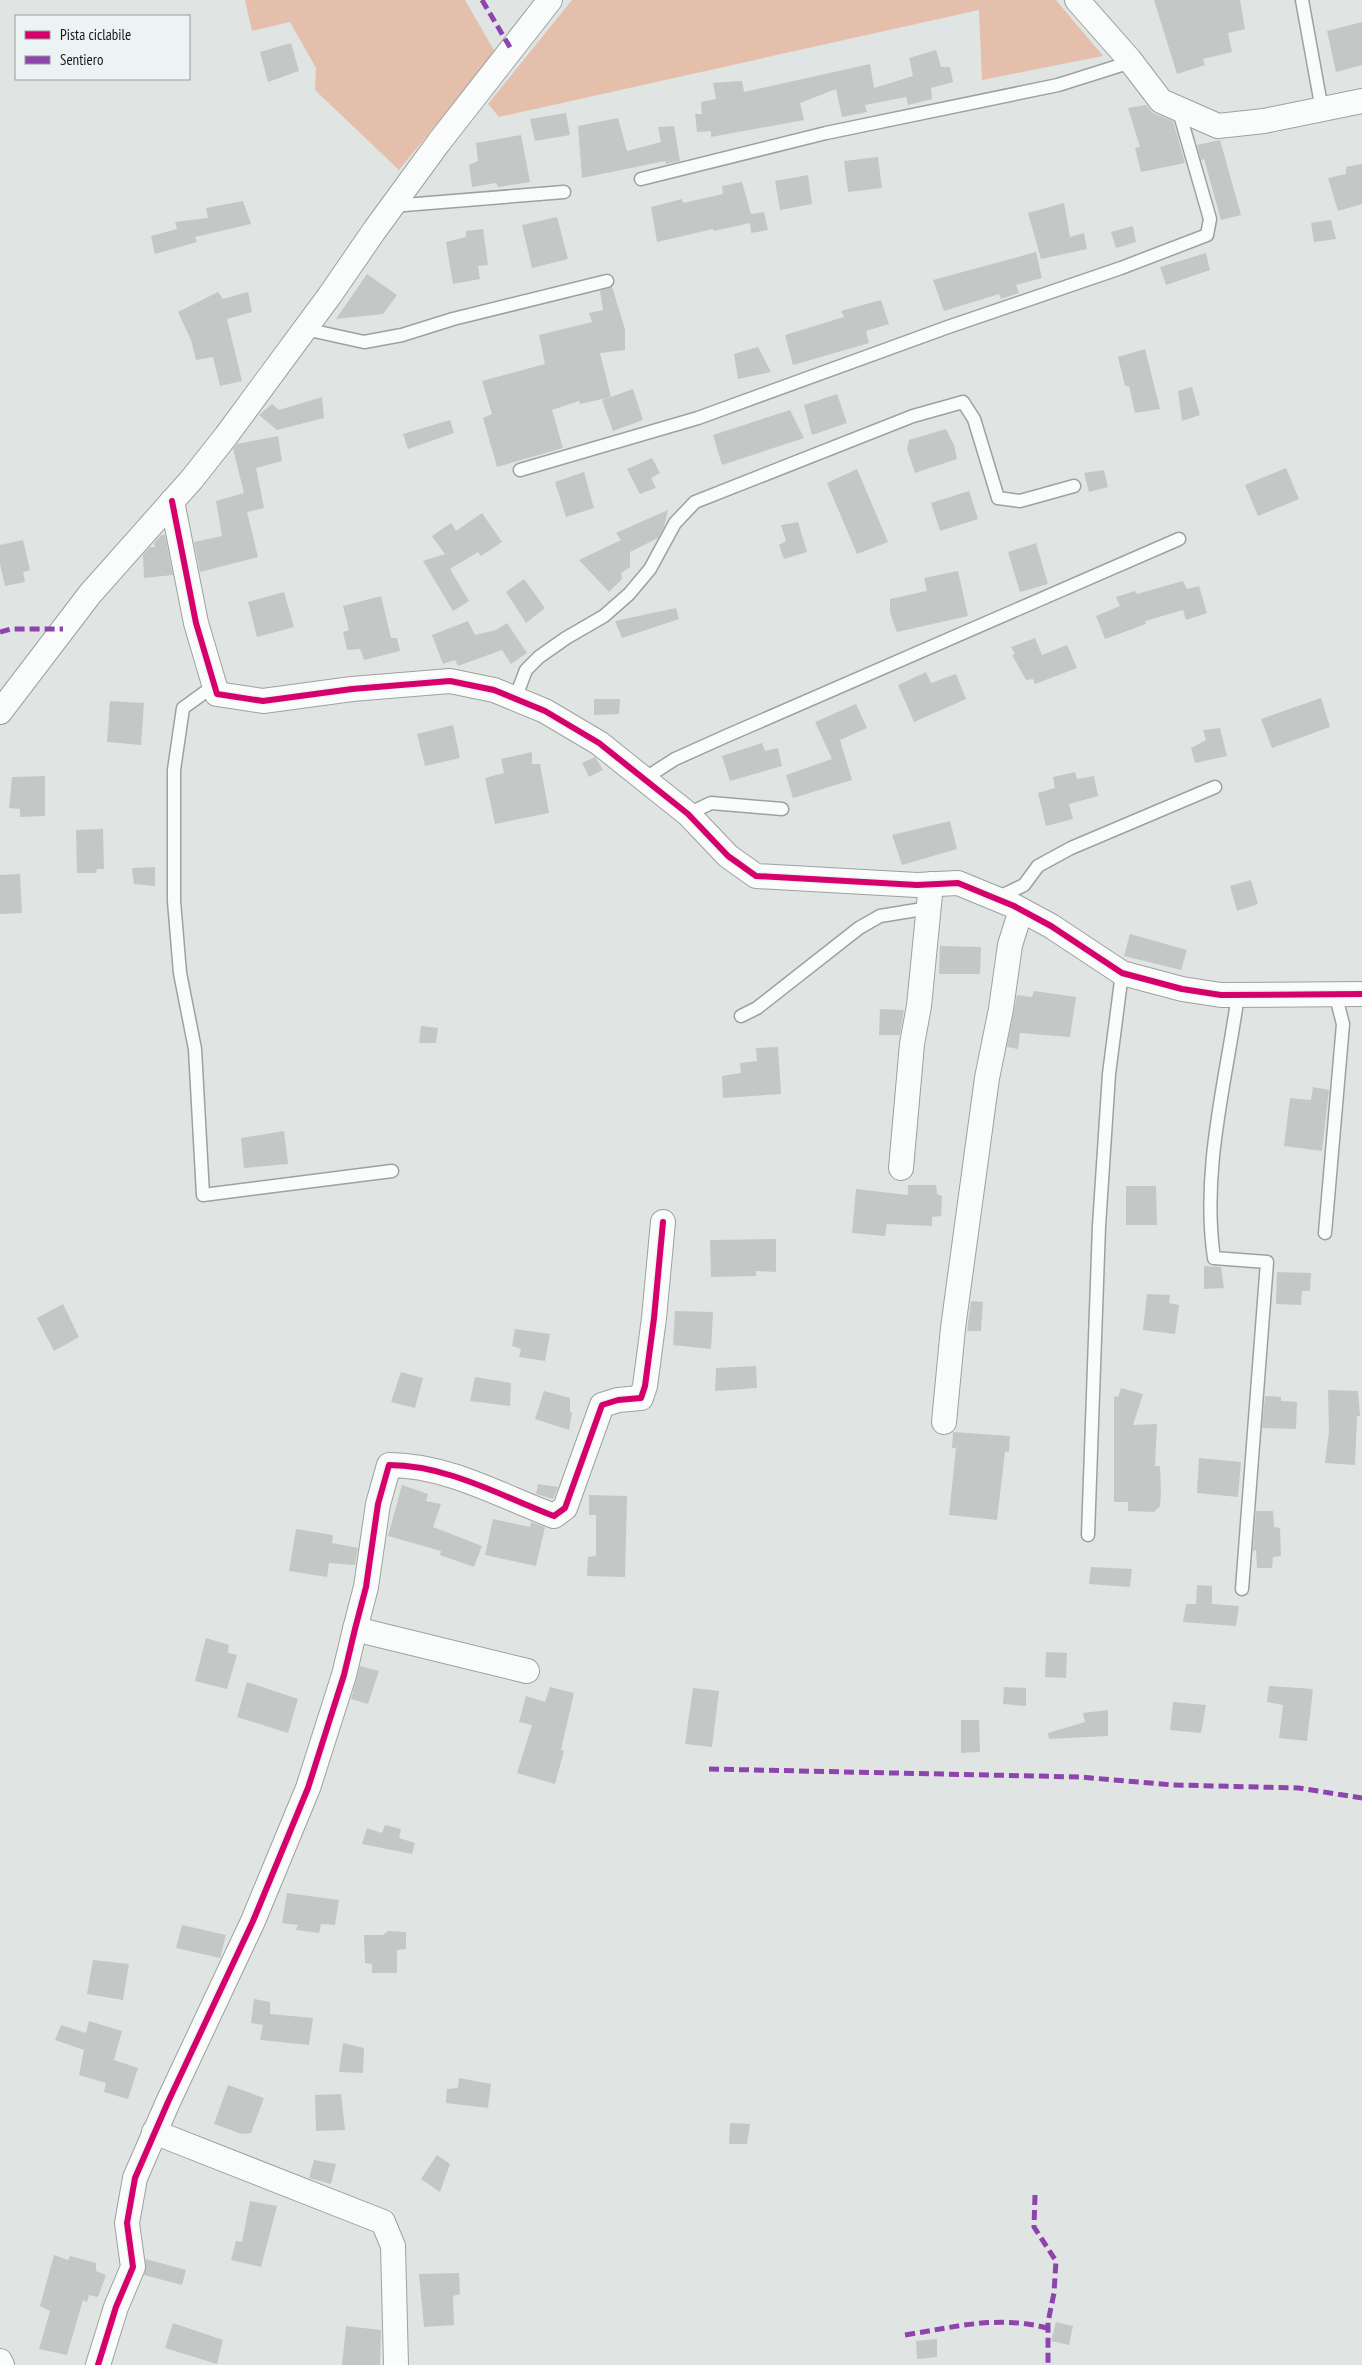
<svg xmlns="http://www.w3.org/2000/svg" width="1362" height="2365" font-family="'PT Sans Narrow',sans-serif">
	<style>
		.green { fill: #e4bfac }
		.building { fill: #c3c7c6 }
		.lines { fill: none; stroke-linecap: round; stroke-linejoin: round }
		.service-casing { stroke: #9da1a0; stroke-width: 15 }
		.minor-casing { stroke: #9da1a0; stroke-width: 26 }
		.service { stroke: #fafbfb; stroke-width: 12 }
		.minor { stroke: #fafbfb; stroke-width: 24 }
		.quiet { stroke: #8e44ad; stroke-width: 5; stroke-dasharray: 10 5; stroke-linecap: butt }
		.cycleway-casing { stroke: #ecf3f3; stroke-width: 9 }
		.cycleway { stroke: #d6006c; stroke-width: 6 }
	</style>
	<rect width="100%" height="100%" fill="#e0e5e4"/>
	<g class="green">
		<path d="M245,0H465L495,52L399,170L315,90L316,68L290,22L252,31Z"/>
		<path d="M572,0H1056L1103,56L982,80L979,10L499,117L488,104Z"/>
	</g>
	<g class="building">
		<path d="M1154,0H1240L1245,29L1228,33L1232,52L1203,59L1205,65L1177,74Z"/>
		<path d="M1362,22V65L1336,72L1327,31Z"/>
		<path d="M291,43L299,71L268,82L260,52Z"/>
		<path d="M936,50L941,67H950L953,82L931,88L932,99L908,105L906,97L865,105L867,112L842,117L836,89L800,103L804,120L711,137V131L697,132L695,114H702L701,102L716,99L713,83L742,81L744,92L870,64L874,88L913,76L909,58Z"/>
		<path d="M1146,105L1153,113L1173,121L1185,163L1141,172L1135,148L1140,147L1128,108Z"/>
		<path d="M566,113L570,135L535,141L530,119Z"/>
		<path d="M618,118L627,151L661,142L658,127L674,126L680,161L666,164L665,161L582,178L578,126Z"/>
		<path d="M521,135L530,182L498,187L496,183L472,187L469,165L478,161L476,143Z"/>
		<path d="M1220,140L1241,215L1221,220L1204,159L1201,160L1197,145Z"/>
		<path d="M878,157L882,188L848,192L844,161Z"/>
		<path d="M1362,164V204L1338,211L1328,178L1346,174V167Z"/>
		<path d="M808,175L812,204L780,210L775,181Z"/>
		<path d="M742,182L751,214L764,212L768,230L751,233L750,223L714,231L713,229L657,242L651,207L682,199L683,203L723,194L722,186Z"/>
		<path d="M243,201L251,224L195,237L197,242L155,254L151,236L177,229L175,222L208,218L206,208Z"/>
		<path d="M1064,203L1070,237L1084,233L1087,249L1041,259L1028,213Z"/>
		<path d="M557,217L568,259L532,268L522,225Z"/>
		<path d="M1331,220L1336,239L1314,242L1311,223Z"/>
		<path d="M1133,226L1136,242L1116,248L1111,232Z"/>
		<path d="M483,229L488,265L478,266L480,279L453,284L446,242L466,237V231Z"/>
		<path d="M1036,252L1042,278L1016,285L1019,293L1001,299L999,294L944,311L933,280Z"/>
		<path d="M1206,253L1210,270L1166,285L1160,267Z"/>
		<path d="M367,274L397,295L383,314L336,319Z"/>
		<path d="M612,287L625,329V350L600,353L611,397L580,404L579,401L552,410L563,448L497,467L483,418L492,414L482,381L545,364L539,335L592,322L589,313L603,310L600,291Z"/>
		<path d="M218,292L223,299L248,292L252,312L227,319L242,381L220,386L213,357L196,360L191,340L178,312Z"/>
		<path d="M881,300L889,324L866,331L869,343L793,365L785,335L844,317L841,311Z"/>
		<path d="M758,347L771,372L738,379L734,354Z"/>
		<path d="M1145,349L1160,409L1135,413L1129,386H1125L1118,357Z"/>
		<path d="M1192,387L1200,415L1182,421L1178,391Z"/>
		<path d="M633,389L643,420L613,431L602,400Z"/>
		<path d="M837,394L847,423L812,435L804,405Z"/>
		<path d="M322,397L324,418L277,430L259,415L272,404L279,410Z"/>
		<path d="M790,410L804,438L722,465L713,435Z"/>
		<path d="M450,420L454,433L408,449L403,434Z"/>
		<path d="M946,429L954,445L957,459L915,473L907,449L909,440Z"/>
		<path d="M278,436L282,461L256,468L264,508L247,512L258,557L200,572L194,542L222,536L216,501L244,493L233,449L237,444Z"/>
		<path d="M652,458L660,473L651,478L656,488L640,494L627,469Z"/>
		<path d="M1286,468L1299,499L1258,516L1245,485Z"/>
		<path d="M857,469L888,542L857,554L827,483Z"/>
		<path d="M1104,470L1108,487L1089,492L1084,473Z"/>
		<path d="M584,472L594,508L566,517L555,482Z"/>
		<path d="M969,491L978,519L940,531L931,503Z"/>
		<path d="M668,510L664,527L658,538L630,552V567L621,573L622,579L609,592L579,560L621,540L616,533Z"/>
		<path d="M482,513L502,542L481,556L478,552L450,569L469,601L453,611L423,561L445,554L432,536L451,523L456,531Z"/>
		<path d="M798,522L807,552L784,559L779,545L786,541L781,525Z"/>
		<path d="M161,535H165L173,575L144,578L143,555L150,547H155L154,543Z"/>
		<path d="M23,540L30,570L23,572L25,582L5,586L0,564V545Z"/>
		<path d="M1036,543L1048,584L1020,592L1008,552Z"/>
		<path d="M958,571L968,616L897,632L890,613V599L927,591L924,578Z"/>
		<path d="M524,579L545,608L526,623L506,592Z"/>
		<path d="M1183,581L1187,589L1199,586L1207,613L1186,620L1183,610L1145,621L1146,624L1105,639L1096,616L1120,606L1116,597L1135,591L1137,594Z"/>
		<path d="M284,592L294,627L257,637L248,602Z"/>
		<path d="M381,596L391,638H397L400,651L364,660L360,649L347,650L343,632L349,630L343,606Z"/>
		<path d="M676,608L679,619L622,638L615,621Z"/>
		<path d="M468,621L475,635L496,630L507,623L527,653L511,664L502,650L458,666L455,660L443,664L432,635Z"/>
		<path d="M1035,638L1042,655L1067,645L1077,668L1035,684L1033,679L1026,680L1012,655L1015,654L1011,647Z"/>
		<path d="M926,672L931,683L956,674L966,699L914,722L898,685Z"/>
		<path d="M1321,698L1330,727L1272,748L1261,719Z"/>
		<path d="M594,699H620L619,714L594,715Z"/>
		<path d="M110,701L144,703L141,745L107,742Z"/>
		<path d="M856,704L867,728L840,740L852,780L793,798L786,775L832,759L815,722Z"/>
		<path d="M453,725L460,758L425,766L417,734Z"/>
		<path d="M1220,728L1227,756L1195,763L1191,748L1206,740L1203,730Z"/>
		<path d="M762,743L765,751L778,748L782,766L730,781L722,756Z"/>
		<path d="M532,752V764H540L549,813L495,824L485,778L504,773L501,759Z"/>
		<path d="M595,757L603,770L589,777L582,763Z"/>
		<path d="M1075,772L1077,779L1094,776L1098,796L1069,804L1073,819L1046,826L1038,793L1055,788L1053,777Z"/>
		<path d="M45,776V816L20,817V809L9,808L12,777Z"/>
		<path d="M950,821L957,849L902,865L892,835Z"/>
		<path d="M103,829L104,869H97L96,873H77L76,830Z"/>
		<path d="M155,867V886L134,884L132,868Z"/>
		<path d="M20,874L22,913L0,914V875Z"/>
		<path d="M1251,880L1258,904L1237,911L1230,886Z"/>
		<path d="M1130,934L1187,950L1181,970L1124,956Z"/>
		<path d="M940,946L981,947L980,974H939Z"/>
		<path d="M1034,991L1076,997L1070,1037L1020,1033L1018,1049L1007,1047L1017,995L1032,997Z"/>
		<path d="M880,1009L904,1010L900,1035H879Z"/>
		<path d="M421,1026L438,1028L436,1043H419Z"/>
		<path d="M778,1047L781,1094L723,1098L722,1076L741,1073L740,1063L757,1061L756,1048Z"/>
		<path d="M1313,1087L1329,1090L1322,1151L1284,1146L1290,1098L1311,1100Z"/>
		<path d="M284,1131L288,1164L244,1168L241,1138Z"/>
		<path d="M908,1185H936L937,1194L942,1196L941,1216L932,1217V1226L887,1224L885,1236L852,1233L856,1189L908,1195Z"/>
		<path d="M1126,1186H1156L1157,1225H1126Z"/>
		<path d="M776,1239V1272L756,1271V1276L711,1277L710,1240Z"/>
		<path d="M1204,1266L1221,1267L1224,1288L1204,1289Z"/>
		<path d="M1277,1272L1311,1273L1310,1291H1302L1301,1305L1276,1304Z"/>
		<path d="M1147,1294L1170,1295L1169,1303L1179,1305L1175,1334L1143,1330Z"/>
		<path d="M971,1301L983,1302L981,1331H967Z"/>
		<path d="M63,1304L79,1337L54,1351L37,1318Z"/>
		<path d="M675,1311L713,1312L711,1349L673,1345Z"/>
		<path d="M515,1329L550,1334L545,1361L519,1357L521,1349L512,1346Z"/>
		<path d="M756,1366L757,1388L715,1391L716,1368Z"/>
		<path d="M401,1372L423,1378L415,1408L391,1402Z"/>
		<path d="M475,1377L511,1383L510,1406L470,1401Z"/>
		<path d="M1121,1388L1143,1394L1133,1425L1157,1424L1155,1466H1160L1161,1492L1160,1506L1154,1512L1128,1511V1502H1114V1396L1118,1397Z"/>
		<path d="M1328,1390L1358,1391L1360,1416H1357L1355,1465L1325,1463L1329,1431Z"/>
		<path d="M544,1391L570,1398V1412H572L569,1430L535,1419Z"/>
		<path d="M1265,1396L1281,1397V1401L1297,1402L1296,1429L1262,1428Z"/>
		<path d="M953,1432L1010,1436L1009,1452H1005L997,1520L949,1515L956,1448H952Z"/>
		<path d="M1199,1458L1241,1462L1238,1497L1197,1493Z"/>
		<path d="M538,1484L558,1487L553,1499L536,1494Z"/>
		<path d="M402,1485L428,1494L426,1501L441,1504L433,1527L482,1546L474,1567L440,1555L441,1551L388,1536Z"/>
		<path d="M589,1495L627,1496L625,1577L587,1576L588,1557L596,1556V1515H589Z"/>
		<path d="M1256,1511H1273L1274,1527L1280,1528L1281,1556L1273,1557L1272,1568H1257L1256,1550L1253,1551Z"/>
		<path d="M493,1519L530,1527L531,1522L545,1527L536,1566L485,1555Z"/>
		<path d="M296,1529L333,1535L332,1543L358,1548L355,1565L329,1563L327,1577L289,1571Z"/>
		<path d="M1091,1567L1132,1569L1130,1587L1089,1584Z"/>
		<path d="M1197,1585L1212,1586V1604L1239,1606L1236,1626L1183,1622L1186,1604H1196Z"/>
		<path d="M206,1638L229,1645L228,1653L237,1655L227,1689L195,1681Z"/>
		<path d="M1046,1652L1067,1653L1066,1678L1045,1677Z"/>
		<path d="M360,1666L379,1671L368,1704L351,1699Z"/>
		<path d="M247,1682L298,1699L288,1733L237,1717Z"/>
		<path d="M1269,1686L1313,1689L1307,1741L1279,1738L1283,1705L1267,1702Z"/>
		<path d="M550,1687L574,1693L561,1750L564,1751L555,1784L517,1773L532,1725L519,1722L526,1696L545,1702Z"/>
		<path d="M1004,1687L1026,1688V1706L1003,1704Z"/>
		<path d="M693,1688L719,1691L712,1747L685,1744Z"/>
		<path d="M1173,1702L1206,1705L1201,1733L1170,1730Z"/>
		<path d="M1108,1710V1736L1049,1739L1048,1733L1085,1722L1083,1713Z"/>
		<path d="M961,1720H979L980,1752L961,1753Z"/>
		<path d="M385,1825L401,1829L399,1838L415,1843L412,1854L362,1844L367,1828L382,1833Z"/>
		<path d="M287,1893L339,1900L335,1925L321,1924L319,1933L296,1930L298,1925L282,1923Z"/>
		<path d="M182,1925L226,1935L220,1958L176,1948Z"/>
		<path d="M388,1931L406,1932V1949L397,1950V1973H372V1964L365,1963L364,1935H383Z"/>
		<path d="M93,1960L129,1964L123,2000L87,1994Z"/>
		<path d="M254,1999L270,2002V2014L313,2018L309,2045L260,2040L263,2025L251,2023Z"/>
		<path d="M89,2021L122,2031L114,2060L138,2068L128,2099L104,2092L106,2083L79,2075L84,2050L55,2040L61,2025L86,2033Z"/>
		<path d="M343,2043L364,2048L363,2073L339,2072Z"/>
		<path d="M459,2078L491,2084L488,2108L446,2103L447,2089L458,2088Z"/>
		<path d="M228,2085L264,2098L251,2133L242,2134L214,2124Z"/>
		<path d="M341,2094L345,2130L316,2131L315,2095Z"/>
		<path d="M730,2123L750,2124L747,2144H729Z"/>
		<path d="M437,2155L450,2164L440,2192L421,2179Z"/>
		<path d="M314,2160L336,2164L331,2184L309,2178Z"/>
		<path d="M250,2201L277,2206L261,2267L231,2260L236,2241L242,2242Z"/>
		<path d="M54,2255L68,2260L70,2256L96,2263V2271L106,2275L98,2297L89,2295L87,2302L83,2300L67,2355L39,2349L50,2311L40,2306Z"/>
		<path d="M146,2259L186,2270L182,2285L144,2275Z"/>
		<path d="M459,2273L460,2294L453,2296L454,2325L424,2327L419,2274Z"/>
		<path d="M1056,2322L1073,2326L1069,2345L1051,2341Z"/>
		<path d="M173,2323L223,2340L217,2364L165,2348Z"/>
		<path d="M346,2326L381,2330L380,2365H342Z"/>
		<path d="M937,2339V2357L917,2359L916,2341Z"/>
	</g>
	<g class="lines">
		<g class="service-casing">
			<g id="service">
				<path d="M1302,0L1322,110"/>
				<path d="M641,179L826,133L1058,85L1131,62"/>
				<path d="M392,206L564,192"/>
				<path d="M305,329L364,342L402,335L453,319L607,281"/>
				<path d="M520,470L698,418L948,327L1121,268L1207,235L1210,219L1178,108"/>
				<path d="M215,685L183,708L174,770V901L180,973L195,1049L203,1195L392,1171"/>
				<path d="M515,699L526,670L539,657L566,638L604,616L629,594L650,569L675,523L695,502L913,416L963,402L974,419L998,498L1020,501L1074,486"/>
				<path d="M644,779L675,759L724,737L1179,539"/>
				<path d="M688,814L711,803L782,809"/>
				<path d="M997,898L1024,885L1038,866L1071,848L1215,787"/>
				<path d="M1238,995C1226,1081 1201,1171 1214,1258L1267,1262L1242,1589"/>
				<path d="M741,1016L757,1008L859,928L880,916L929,908"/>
				<path d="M1325,1233L1343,1024L1335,993"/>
				<path d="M1088,1535L1099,1226L1109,1074L1122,973"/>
			</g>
		</g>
		<g class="minor-casing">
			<g id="minor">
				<path d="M1077,0L1129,59L1161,101L1218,126L1264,121L1362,101"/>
				<path d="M172,501L196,623L217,694L263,701L352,689L450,681L494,690L545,711L599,743L688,814L728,856L756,876L917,885L958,883L1014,906L1051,926L1122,973L1182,989L1221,995L1362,994"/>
				<path d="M0,712L90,594L192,479L226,436L330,295L374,231L439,142L550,0"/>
				<path d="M901,1168L912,1044L919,1006L931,884"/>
				<path d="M944,1422L953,1328L987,1078L1001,1009L1010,945L1021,910"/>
				<path d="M355,1629L527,1671"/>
				<path d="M154,2132L383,2222L393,2246L396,2365"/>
				<path d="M0,2361L2,2365"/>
				<path d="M98,2365L116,2307L133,2267L127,2223L135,2178L168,2102L253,1921L308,1788L344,1675L355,1629L366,1587L378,1504L389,1465C447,1465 501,1496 554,1516L565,1508L602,1405L618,1400L641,1398L645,1386L654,1318L663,1222"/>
			</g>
		</g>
		<use href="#service" class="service"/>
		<use href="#minor" class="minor"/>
		<g class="quiet">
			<path d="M482,0L511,49"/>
			<path d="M0,632L11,629H63"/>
			<path d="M709,1769L1080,1777L1173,1785L1299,1788L1362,1798"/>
			<path d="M1035,2195L1034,2227L1056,2261L1054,2293L1048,2322V2365"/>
			<path d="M905,2335C955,2327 998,2315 1047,2328"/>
		</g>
		<g class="cycleway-casing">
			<g id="cycleway">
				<path d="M172,501L196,623L217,694L263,701L352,689L450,681L494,690L545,711L599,743L688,814L728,856L756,876L917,885L958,883L1014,906L1051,926L1122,973L1182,989L1221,995L1362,994"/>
				<path d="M98,2365L116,2307L133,2267L127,2223L135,2178L168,2102L253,1921L308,1788L344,1675L355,1629L366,1587L378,1504L389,1465C447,1465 501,1496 554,1516L565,1508L602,1405L618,1400L641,1398L645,1386L654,1318L663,1222"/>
			</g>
		</g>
		<use href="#cycleway" class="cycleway"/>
	</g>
	<rect x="15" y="15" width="175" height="65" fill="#ecf3f3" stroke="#969b9b"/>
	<rect x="25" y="31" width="25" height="8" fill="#d6006c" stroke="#969b9b"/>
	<text x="60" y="40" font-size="15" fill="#141717">Pista ciclabile</text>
	<rect x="25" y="56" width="25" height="8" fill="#8e44ad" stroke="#969b9b"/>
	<text x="60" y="65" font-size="15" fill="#141717">Sentiero</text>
</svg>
